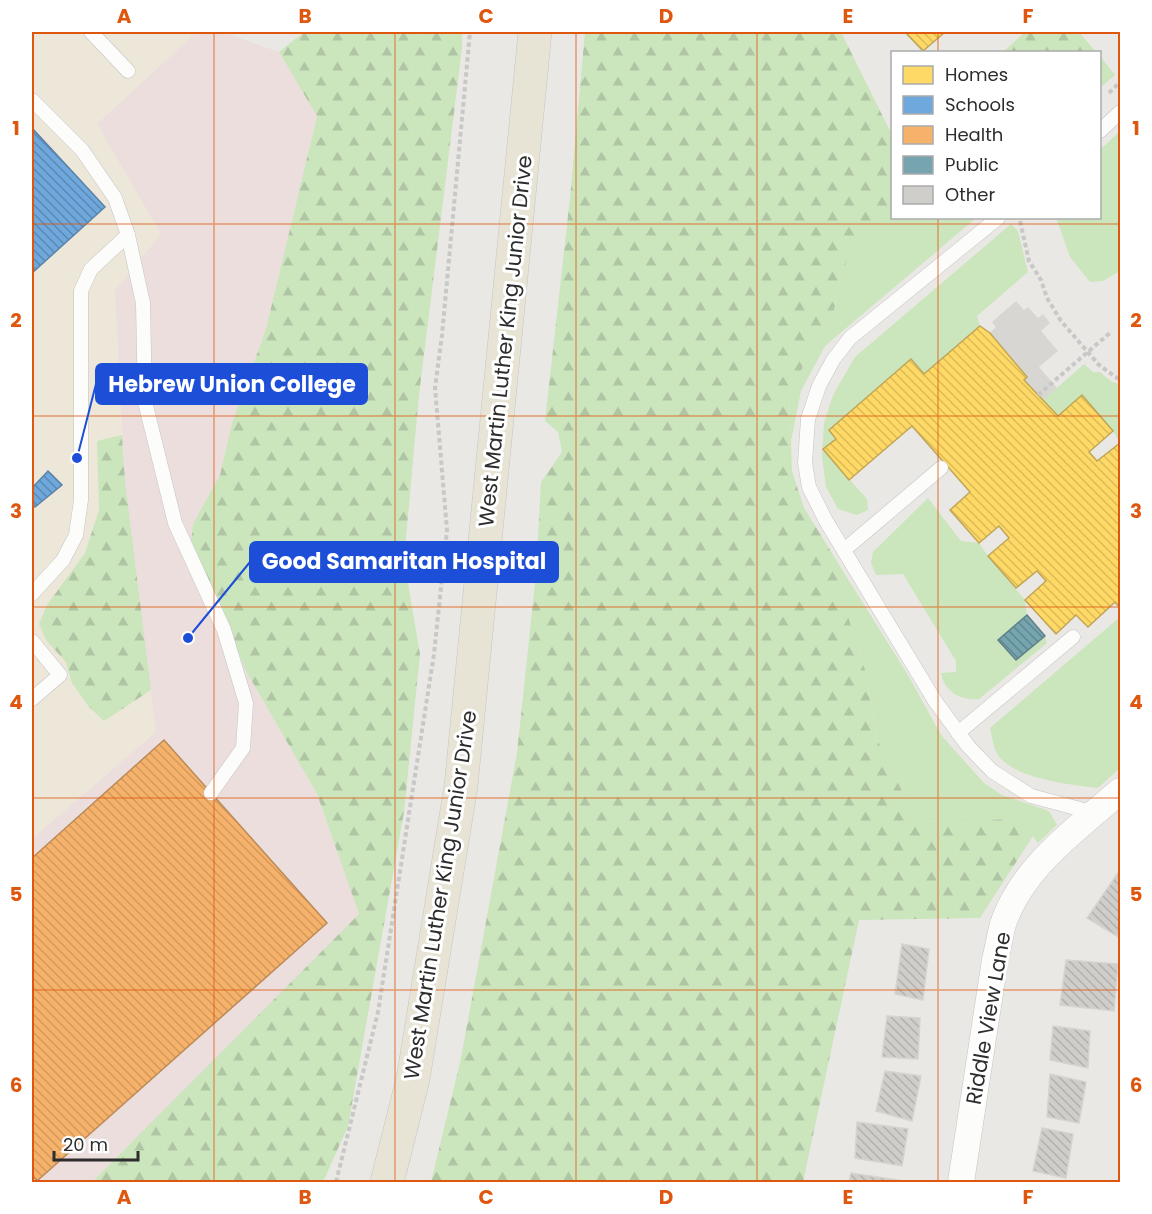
<svg xmlns="http://www.w3.org/2000/svg" width="1152" height="1214" font-family="Poppins,sans-serif">
	<style>
		.education { fill: #ede7d9 }
		.medical { fill: #ecdedd }
		.grass { fill: #cbe5bd }
		.forest { fill: url(#forest-firs) }
		.plaza { fill: #d8d6d2 }
		.homes { fill: url(#homes-back-hatch); stroke: #c0a555; stroke-width: 1.5 }
		.schools { fill: url(#schools-back-hatch); stroke: #5b83a8; stroke-width: 1.5 }
		.health { fill: url(#health-back-hatch); stroke: #ba8a58; stroke-width: 1.5 }
		.public { fill: url(#public-back-hatch); stroke: #608188; stroke-width: 1.5 }
		.building { fill: url(#building-back-hatch); stroke: #d5d4d0; stroke-width: 1.5 }
		.lines { fill: none; stroke-linecap: round; stroke-linejoin: round }
		.lane-casing { stroke: #c4c4c4; stroke-width: 15 }
		.street-casing { stroke: #c4c4c4; stroke-width: 27 }
		.primary-casing { stroke: #c6c5c3; stroke-width: 34 }
		.path { stroke: #c8c8c8; stroke-width: 4; stroke-dasharray: 4.5 3; stroke-linecap: butt }
		.lane { stroke: #fcfcfb; stroke-width: 14 }
		.street { stroke: #fcfcfb; stroke-width: 26 }
		.primary { stroke: #e7e4d6; stroke-width: 33 }
		.grid { fill: none; stroke: #df570e; stroke-width: 1.5; stroke-opacity: 0.55 }
		.labels { text-anchor: middle; dominant-baseline: central; stroke-width: 6; stroke-linejoin: round; paint-order: stroke }
		.street-label { font-size: 21px; fill: #2d2d2d; stroke: #fff }
		.leader { fill: none; stroke: #1d4ed8; stroke-width: 2 }
		.callout-dot { fill: #1d4ed8; stroke: #fff; stroke-width: 2 }
		.callout { fill: #1d4ed8; stroke: #1d4ed8; stroke-width: 2 }
		.callout-label { font-size: 22px; text-anchor: middle; font-weight: bold; fill: #fff }
		.neatline { fill: none; stroke: #df570e; stroke-width: 2 }
		.grid-label { font-size: 20px; text-anchor: middle; font-weight: bold; fill: #df570e }
	</style>
	<defs>
		<pattern id="forest-firs" width="22" height="20" patternUnits="userSpaceOnUse" patternTransform="scale(1.5)"><rect width="22" height="20" fill="#cbe5bd"/><path d="M5 1l3.5 6h-7zM16 11l3.5 6h-7z" fill="#afc5a3"/></pattern>
		<pattern id="homes-back-hatch" width="6" height="6" patternUnits="userSpaceOnUse" patternTransform="scale(1.5)"><rect width="6" height="6" fill="#ffd966"/><path d="M-1 5l2 2M0 0l6 6M5-1l2 2" fill="none" stroke="#dbbb59"/></pattern>
		<pattern id="schools-back-hatch" width="6" height="6" patternUnits="userSpaceOnUse" patternTransform="scale(1.5)"><rect width="6" height="6" fill="#6fa8dc"/><path d="M-1 5l2 2M0 0l6 6M5-1l2 2" fill="none" stroke="#5c89b3"/></pattern>
		<pattern id="health-back-hatch" width="6" height="6" patternUnits="userSpaceOnUse" patternTransform="scale(1.5)"><rect width="6" height="6" fill="#f6b26b"/><path d="M-1 5l2 2M0 0l6 6M5-1l2 2" fill="none" stroke="#d3995d"/></pattern>
		<pattern id="public-back-hatch" width="6" height="6" patternUnits="userSpaceOnUse" patternTransform="scale(1.5)"><rect width="6" height="6" fill="#76a5af"/><path d="M-1 5l2 2M0 0l6 6M5-1l2 2" fill="none" stroke="#61878f"/></pattern>
		<pattern id="building-back-hatch" width="6" height="6" patternUnits="userSpaceOnUse" patternTransform="scale(1.5)"><rect width="6" height="6" fill="#cfceca"/><path d="M-1 5l2 2M0 0l6 6M5-1l2 2" fill="none" stroke="#b2b1ae"/></pattern>
	</defs>
	<rect width="100%" height="100%" fill="#eae8e4"/>
	<path class="education" d="M32,32H197L97,124L162,234L115,291L125,481L156,732L32,839Z"/>
	<path class="medical" d="M197,32H222L279,52L317,115L266,329L232,423L220,475L193,524L219,604L246,671L317,794L359,914L92,1182H32V839L156,732L125,481L115,291L161,234L97,124Z"/>
	<g class="grass">
		<path d="M1120,131V271L1103,281L1090,282L1070,257L1057,220L1058,218H1100V150Z"/>
		<path d="M892,204V218H976L825,346L801,391L791,441L789,392L834,310L840,280L850,251Z"/>
		<path d="M1011,224L1018,231L1028,272L977,316L980,326L924,374L911,359L829,430L836,439L823,450L867,499L868,510L857,515L838,509L826,487L822,456L824,423L833,395L855,357Z"/>
		<path d="M1084,364L1093,372H1100L1112,382L1120,384V443L1113,431L1082,395L1058,416L1043,400Z"/>
		<path d="M928,498L961,541L979,543L988,556L1025,600L1027,615L999,640L1016,660L1045,636L1047,643L979,699C962,701 944,692 941,673L956,672V661L903,574L876,575L871,563L873,552Z"/>
		<path d="M846,576L908,675L941,735L984,783L1002,795L1049,811L1057,825L1038,843L1033,836L1012,819L917,822L877,739L865,670L841,594Z"/>
		<path d="M1120,617V768L1098,788C1072,785 1014,779 998,755C993,748 992,735 990,728Z"/>
	</g>
	<g class="forest">
		<path d="M304,32H462V48L419,395L404,560L420,654L404,812L348,1126L323,1182H92L359,914L317,794L246,671L219,604L191,542L193,524L220,475L232,423L266,329L317,116L279,52Z"/>
		<path d="M585,32H841L892,135V204L850,251L840,280L834,310L789,392L792,471L804,508L846,576L841,594L865,670L877,739L917,822L1013,819L1033,836L980,918L859,920L803,1182H431L461,1058L517,753L536,573L541,482L562,452L558,432L545,421L570,198Z"/>
		<path d="M1025,32H1079L1096,52H1003Z"/>
		<path d="M1100,56L1115,75L1100,88Z"/>
		<path d="M122,435L125,481L151,690L104,721L89,707L72,683L66,662L46,640L39,624L47,605L85,553L99,510L97,441Z"/>
	</g>
	<path class="plaza" d="M1016,301L1024,310L1028,307L1038,318L1043,314L1050,323L1041,331L1058,351L1039,367L1057,388L1043,400L1024,380L1027,377L990,333L996,327L992,322Z"/>
	<g class="homes">
		<path d="M905,32H945L923,51Z"/>
		<path d="M980,326L990,333L1027,377L1024,380L1058,416L1082,395L1113,431L1089,452L1097,461L1120,443V608L1115,602L1088,627L1076,615L1056,634L1025,600L1046,581L1037,571L1016,588L988,556L1009,538L999,526L979,543L950,510L970,492L912,426L849,480L823,449L836,439L829,430L911,359L924,374Z"/>
	</g>
	<g class="schools">
		<path d="M32,128L105,207L32,273Z"/>
		<path d="M48,471L62,485L35,507L32,503V488Z"/>
	</g>
	<path class="health" d="M164,740L327,923L37,1181L32,1175V858Z"/>
	<path class="public" d="M1027,615L1045,636L1016,660L998,640Z"/>
	<g class="building">
		<path d="M1120,870V938L1087,918Z"/>
		<path d="M902,944L929,949L923,1000L895,994Z"/>
		<path d="M1066,960L1118,964L1114,1011L1060,1005Z"/>
		<path d="M887,1016L920,1018L918,1059L882,1057Z"/>
		<path d="M1053,1026L1090,1031L1088,1068L1050,1060Z"/>
		<path d="M885,1071L921,1076L912,1121L876,1111Z"/>
		<path d="M1050,1074L1086,1082L1079,1123L1047,1117Z"/>
		<path d="M857,1122L908,1129L902,1166L855,1158Z"/>
		<path d="M1042,1128L1073,1134L1066,1178L1033,1171Z"/>
		<path d="M851,1173L904,1181L903,1182H849Z"/>
	</g>
	<g class="lines">
		<g class="lane-casing">
			<g id="lane">
				<path d="M91,32L128,71"/>
				<path d="M32,100L82,150L115,198L128,235L143,303L145,402L175,523L224,630L246,703L243,748L211,793"/>
				<path d="M1100,131L1120,112"/>
				<path d="M998,218L850,338L833,360L819,386L808,419L805,463L809,487L826,521L935,701L968,746L992,771L1031,796L1095,813"/>
				<path d="M844,550L941,468"/>
				<path d="M32,594L63,560L76,535L81,500V291L91,269L128,235"/>
				<path d="M32,641L60,675L32,699"/>
				<path d="M958,733L1073,637"/>
			</g>
		</g>
		<g class="street-casing">
			<path id="street" d="M961,1182L995,960C998,948 1000,935 1003,924C1022,867 1077,829 1120,791"/>
		</g>
		<g class="primary-casing">
			<path id="primary" d="M387,1182L413,1079L461,786L535,32"/>
		</g>
		<g class="path">
			<path d="M1109,93L1120,82"/>
			<path d="M1020,221L1029,261L1041,280L1047,298L1061,321L1099,365L1120,380"/>
			<path d="M1038,395L1111,332"/>
			<path d="M336,1182L378,1012L434,654L447,530L435,388L442,335L470,32"/>
		</g>
		<use href="#lane" class="lane"/>
		<use href="#street" class="street"/>
		<use href="#primary" class="primary"/>
	</g>
	<path class="grid" d="M214,32V1182M395,32V1182M576,32V1182M757,32V1182M938,32V52M938,218V1182M32,224H1120M32,416H1120M32,607H1120M32,798H1120M32,990H1120"/>
	<g class="labels">
		<g class="street-label">
			<text transform="translate(505 341) rotate(-84)">West Martin Luther King Junior Drive</text>
			<text transform="translate(440 895) rotate(-81)">West Martin Luther King Junior Drive</text>
			<text transform="translate(988 1018) rotate(-80)">Riddle View Lane</text>
		</g>
	</g>
	<path class="leader" d="M77 458L96 384M188 638L250 562"/>
	<g class="callout-dot">
		<circle cx="77" cy="458" r="6"/>
		<circle cx="188" cy="638" r="6"/>
	</g>
	<g class="callout">
		<rect x="96" y="364" width="271" height="40" rx="6"/>
		<rect x="250" y="542" width="308" height="40" rx="6"/>
	</g>
	<g class="callout-label">
		<text x="232" y="392">Hebrew Union College</text>
		<text x="404" y="569">Good Samaritan Hospital</text>
	</g>
	<rect width="1152" height="1214" fill="none" stroke="#ffffff" stroke-width="66"/>
	<rect x="891" y="51" width="210" height="168" fill="#ffffff" stroke="#ababab" stroke-width="1.5"/>
	<rect x="903" y="66" width="30" height="18" fill="#ffd966" stroke="#ababab" stroke-width="1.5"/>
	<text x="945" y="81" font-size="18" fill="#2d2d2d">Homes</text>
	<rect x="903" y="96" width="30" height="18" fill="#6fa8dc" stroke="#ababab" stroke-width="1.5"/>
	<text x="945" y="111" font-size="18" fill="#2d2d2d">Schools</text>
	<rect x="903" y="126" width="30" height="18" fill="#f6b26b" stroke="#ababab" stroke-width="1.5"/>
	<text x="945" y="141" font-size="18" fill="#2d2d2d">Health</text>
	<rect x="903" y="156" width="30" height="18" fill="#76a5af" stroke="#ababab" stroke-width="1.5"/>
	<text x="945" y="171" font-size="18" fill="#2d2d2d">Public</text>
	<rect x="903" y="186" width="30" height="18" fill="#cfceca" stroke="#ababab" stroke-width="1.5"/>
	<text x="945" y="201" font-size="18" fill="#2d2d2d">Other</text>
	<path d="M54 1151v9h84v-9" fill="none" stroke="#2d2d2d" stroke-width="3"/>
	<text x="63" y="1151" font-size="18" fill="#2d2d2d" stroke="#ffffff" stroke-width="4.5" paint-order="stroke">20 m</text>
	<rect x="33" y="33" width="1086" height="1148" class="neatline"/>
	<g class="grid-label">
		<text x="124" y="23">A</text>
		<text x="305" y="23">B</text>
		<text x="486" y="23">C</text>
		<text x="666" y="23">D</text>
		<text x="848" y="23">E</text>
		<text x="1028" y="23">F</text>
		<text x="16" y="135">1</text>
		<text x="1136" y="135">1</text>
		<text x="16" y="327">2</text>
		<text x="1136" y="327">2</text>
		<text x="16" y="518">3</text>
		<text x="1136" y="518">3</text>
		<text x="16" y="709">4</text>
		<text x="1136" y="709">4</text>
		<text x="16" y="901">5</text>
		<text x="1136" y="901">5</text>
		<text x="16" y="1092">6</text>
		<text x="1136" y="1092">6</text>
		<text x="124" y="1204">A</text>
		<text x="305" y="1204">B</text>
		<text x="486" y="1204">C</text>
		<text x="666" y="1204">D</text>
		<text x="848" y="1204">E</text>
		<text x="1028" y="1204">F</text>
	</g>
</svg>
